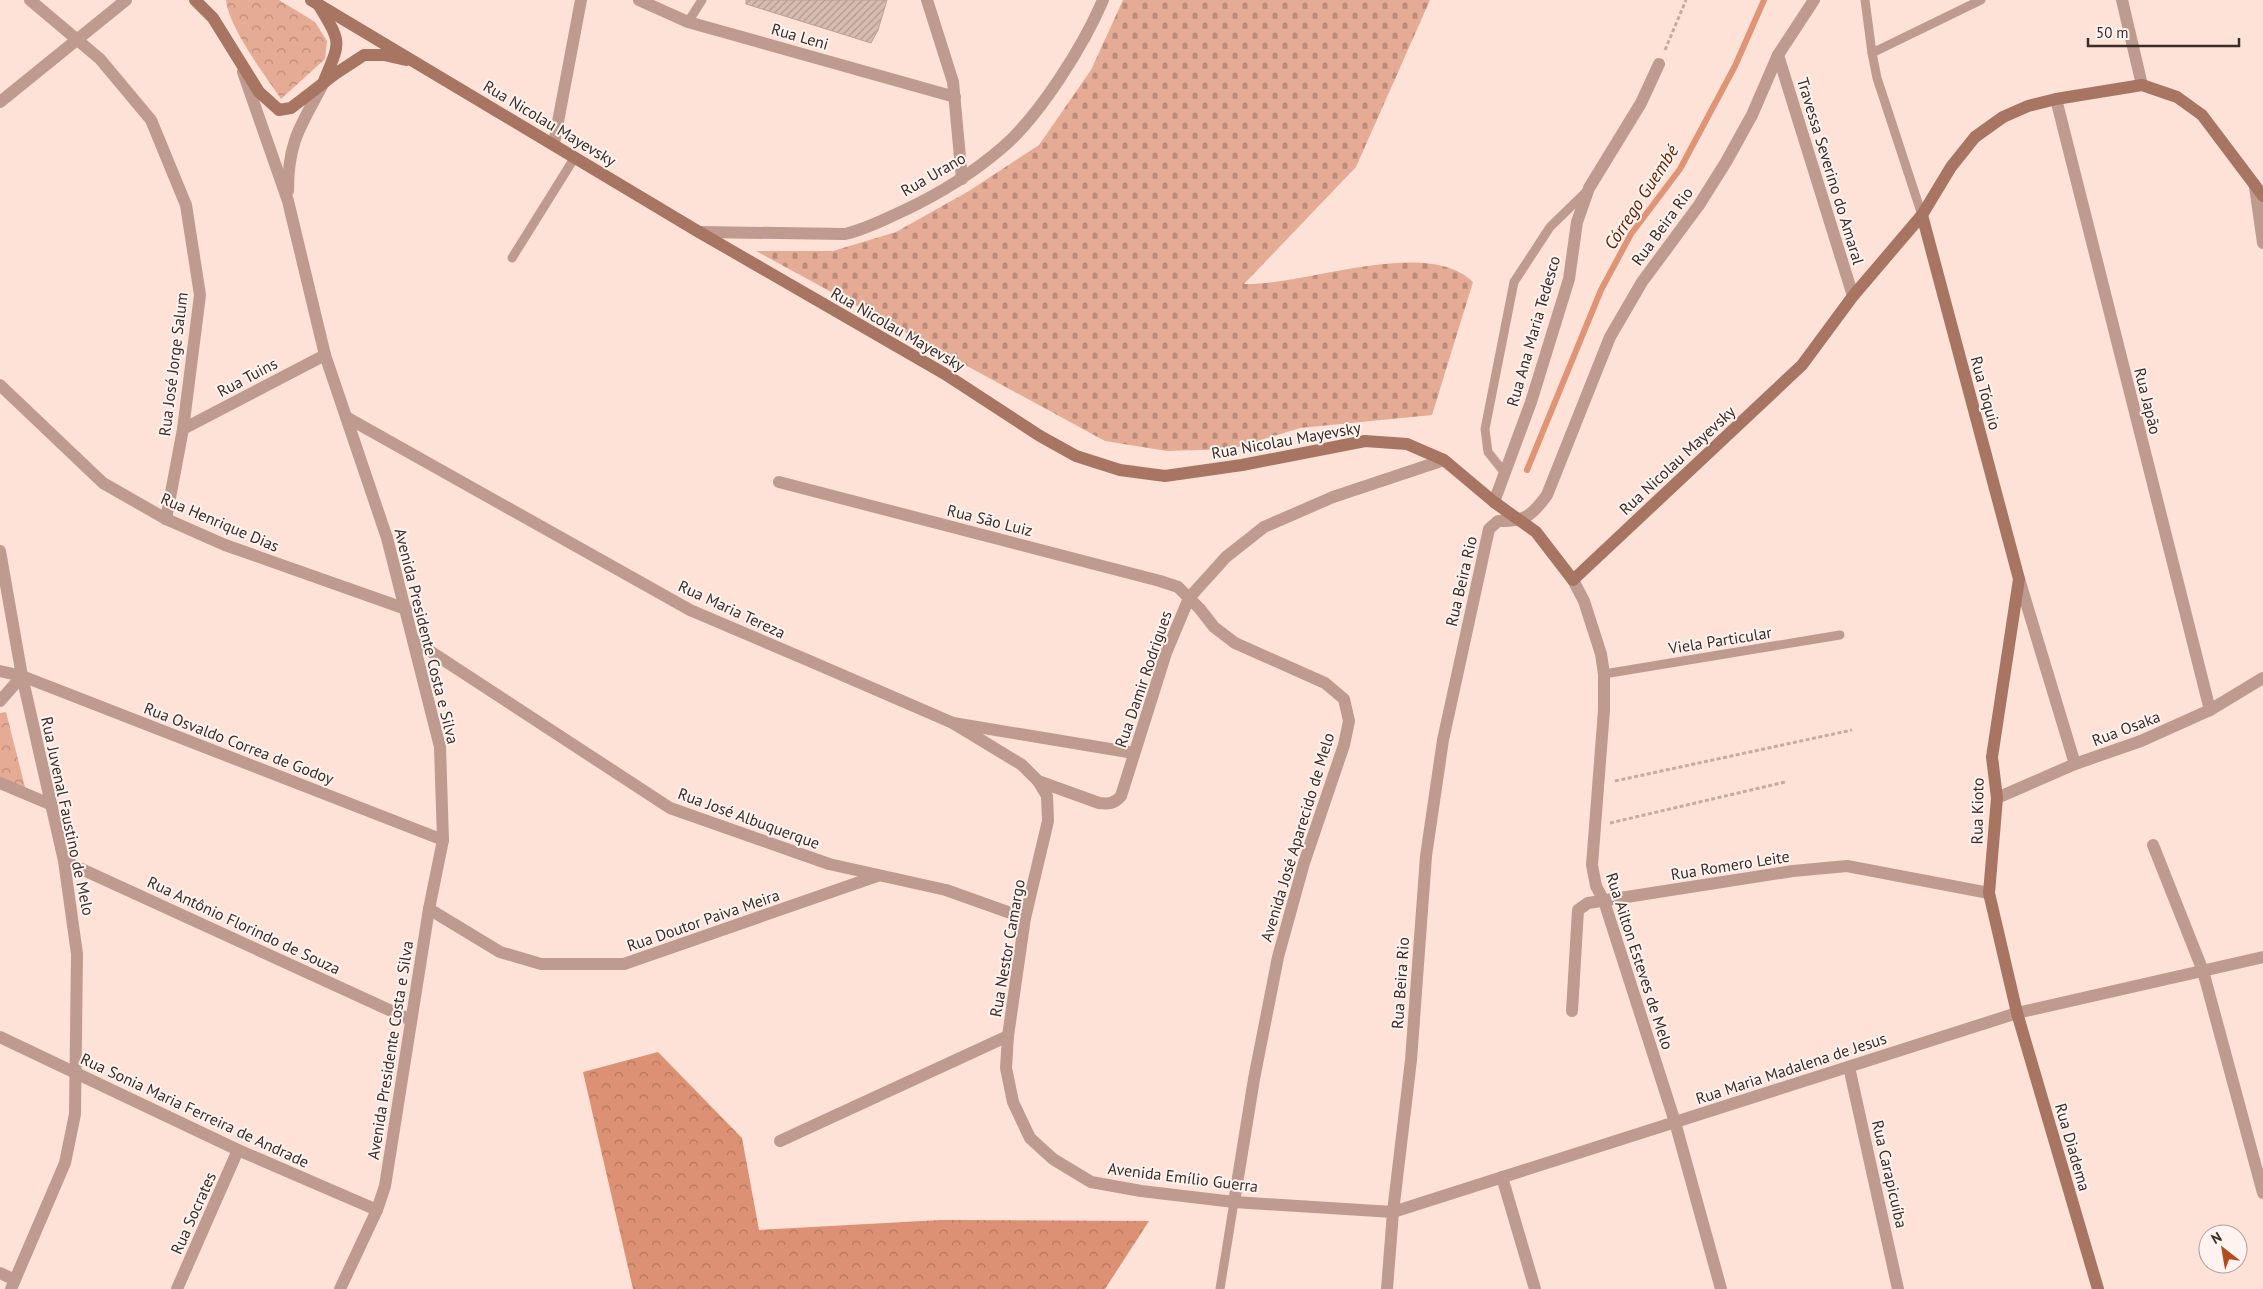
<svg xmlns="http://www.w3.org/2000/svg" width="2263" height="1289" font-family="'PT Sans',sans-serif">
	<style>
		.forest { fill: url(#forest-crowns) }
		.cemetery { fill: url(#cemetery-stones) }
		.park { fill: url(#park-crowns) }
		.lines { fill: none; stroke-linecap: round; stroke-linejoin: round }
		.stream { stroke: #e09476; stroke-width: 6 }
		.building { fill: url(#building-hatch); stroke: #bca197 }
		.path { stroke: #c3aca3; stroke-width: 3; stroke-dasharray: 4 2.5; stroke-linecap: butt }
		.lane { stroke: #be9b8e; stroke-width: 9 }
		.street { stroke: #be9b8e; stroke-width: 12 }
		.secondary { stroke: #a77562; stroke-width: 12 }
		.labels { text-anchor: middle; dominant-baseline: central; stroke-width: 4; stroke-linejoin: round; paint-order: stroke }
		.street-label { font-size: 16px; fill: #392e2a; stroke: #fff3ef }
		.water-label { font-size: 18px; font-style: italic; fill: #621e00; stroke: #fff3ef }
	</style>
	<defs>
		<pattern id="forest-crowns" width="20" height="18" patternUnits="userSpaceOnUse" patternTransform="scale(1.25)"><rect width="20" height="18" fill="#dd9174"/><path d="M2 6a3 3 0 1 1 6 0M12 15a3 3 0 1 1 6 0" fill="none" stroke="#b4775f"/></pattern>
		<pattern id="cemetery-stones" width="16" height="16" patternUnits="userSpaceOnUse" patternTransform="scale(1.25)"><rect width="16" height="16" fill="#e5ab95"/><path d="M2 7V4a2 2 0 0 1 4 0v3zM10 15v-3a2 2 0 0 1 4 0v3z" fill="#bb8c7a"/></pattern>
		<pattern id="park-crowns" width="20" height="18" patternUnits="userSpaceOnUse" patternTransform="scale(1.25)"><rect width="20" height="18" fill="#e5ab95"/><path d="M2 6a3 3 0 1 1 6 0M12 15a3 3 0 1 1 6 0" fill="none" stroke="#bb8c7a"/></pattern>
		<pattern id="building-hatch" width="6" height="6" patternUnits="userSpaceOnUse" patternTransform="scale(1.25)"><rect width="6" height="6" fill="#d8bcb2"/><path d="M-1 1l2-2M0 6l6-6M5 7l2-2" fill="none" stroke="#b09991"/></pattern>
	</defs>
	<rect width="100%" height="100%" fill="#fee2d7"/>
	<path class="forest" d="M658,1052L742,1138L759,1230L940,1220L1149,1221L1105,1289H633L583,1072Z"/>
	<path class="cemetery" d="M1123,0H1430L1356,167L1244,284C1305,286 1426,236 1473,282L1432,415L1300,428L1231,449L1167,451L1105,441L756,251H833L896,232L969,191L1039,145L1091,70Z"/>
	<g class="park">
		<path d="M226,0H279L315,22L327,41L325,59L281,99C265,75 229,28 226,0Z"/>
		<path d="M6,712L26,791L0,780V713Z"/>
	</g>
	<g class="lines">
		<path class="stream" d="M1527,470L1601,290L1631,234L1680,169L1735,66L1764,0"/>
	</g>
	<path class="building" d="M746,0H887L878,30L871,43L746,4Z"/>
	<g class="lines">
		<g class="path">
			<path d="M1665,50L1686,0"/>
			<path d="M1615,781L1852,730"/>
			<path d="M1610,823L1785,782"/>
		</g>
		<g class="lane">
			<path d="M1865,0L1872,53"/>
			<path d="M688,22L702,0"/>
			<path d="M1922,215L1877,78L1872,53L1981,0"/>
			<path d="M512,258L575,157"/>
			<path d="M1504,472L1488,452L1485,429L1514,282L1550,227L1586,192"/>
			<path d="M1604,674L1840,635"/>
			<path d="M1220,1289L1234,1202"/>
		</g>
		<g class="street">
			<path d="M30,0L100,59L151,120L186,205L200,295L183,429L166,519"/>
			<path d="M639,0L688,22L955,97"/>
			<path d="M927,0L953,82L962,179"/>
			<path d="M2122,0L2142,85"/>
			<path d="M1778,55L1853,296"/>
			<path d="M243,72L288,201L325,355L387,538L440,747L443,840L429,909L385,1186L377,1210L340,1289"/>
			<path d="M2056,99L2210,710"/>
			<path d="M0,102L126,0"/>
			<path d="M554,143L581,0"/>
			<path d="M2255,187L2263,243"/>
			<path d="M288,191C288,142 300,127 322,86"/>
			<path d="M699,232L845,234C867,229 885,219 905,210C941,193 973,173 1003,147C1040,115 1084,45 1103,0"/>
			<path d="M0,385L103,483L166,519L225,545L406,609"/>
			<path d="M346,417L690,610L812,662L953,723L1134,753"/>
			<path d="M183,429L325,355"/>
			<path d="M779,482L1160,581L1178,587L1200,609L1214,627L1235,643L1325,683L1344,699L1349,721L1344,745L1304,863L1278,957L1254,1079L1234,1202"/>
			<path d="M1494,502L1531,402L1569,279L1577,222L1589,188L1641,103L1659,64"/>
			<path d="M0,551L22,676L64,861L77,954L75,1114L65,1163L11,1289"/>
			<path d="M2019,579L2075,764"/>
			<path d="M1573,580L1584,601L1601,654L1604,674V710L1592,865L1596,886L1604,901L1675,1122L1721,1289"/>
			<path d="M413,640L670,808L829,864L946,890L1025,918"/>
			<path d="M0,671L22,676L443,840"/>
			<path d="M0,701L22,676"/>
			<path d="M953,723L1022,765L1038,781L1047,796L1048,821L1025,918L1008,1036L1006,1068L1013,1102L1030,1138L1053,1159L1091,1182L1141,1191L1234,1202L1393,1212L2017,1013L2263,957"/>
			<path d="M1038,781L1099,803C1109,804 1114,804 1121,796L1166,653L1189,598L1226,557L1264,527L1333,497L1444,460"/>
			<path d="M0,783L52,805"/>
			<path d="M1997,798L2075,764L2141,741L2210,710L2263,678"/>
			<path d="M2153,845L2203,971L2263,1193"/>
			<path d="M64,861L411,1020"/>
			<path d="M429,909L500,952L541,964H624L877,876"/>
			<path d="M1572,1011L1578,910L1588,903L1793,871L1847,866L1989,893"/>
			<path d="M0,1037L238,1150L377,1210"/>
			<path d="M1849,1067L1898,1289"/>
			<path d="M780,1141L1008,1036"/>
			<path d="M1502,1177L1535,1289"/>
			<path d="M0,1273L15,1280"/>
			<path d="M177,1289L238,1150"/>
			<path d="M1387,1289L1393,1212L1411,1060L1426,856L1443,740L1489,529L1498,521C1525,521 1531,517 1547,495L1610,337L1642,282L1699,205L1726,162L1752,115L1778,55L1814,0"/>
		</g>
		<g class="secondary">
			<path d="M195,0L213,18L259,92L279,110L291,108L335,74L364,55H384L406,60"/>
			<path d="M311,0L699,232L945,374L1040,436L1076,456L1120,470L1165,476L1242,465L1365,441L1407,444L1444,460L1494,502L1536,532L1573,580L1802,365L1853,296L1922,215L1951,167L1975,137L2003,117L2028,106L2056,99L2142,85L2177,97L2202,115L2263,196"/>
			<path d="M318,4C342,44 341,40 324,81"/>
			<path d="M1922,215L2019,579L1992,757L1997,798L1989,893L2017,1013L2098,1289"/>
		</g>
	</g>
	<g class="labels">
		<g class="street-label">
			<text transform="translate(800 36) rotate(16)">Rua Leni</text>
			<text transform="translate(550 123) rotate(31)">Rua Nicolau Mayevsky</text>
			<text transform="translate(1831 171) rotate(73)">Travessa Severino do Amaral</text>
			<text transform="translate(933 174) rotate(-30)">Rua Urano</text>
			<text transform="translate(1662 226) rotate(-54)">Rua Beira Rio</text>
			<text transform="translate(898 329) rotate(30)">Rua Nicolau Mayevsky</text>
			<text transform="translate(1533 331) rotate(-74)">Rua Ana Maria Tedesco</text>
			<text transform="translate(173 364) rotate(-83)">Rua José Jorge Salum</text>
			<text transform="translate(247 377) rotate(-28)">Rua Tuins</text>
			<text transform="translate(1986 393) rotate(75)">Rua Tóquio</text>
			<text transform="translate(2148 401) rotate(76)">Rua Japão</text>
			<text transform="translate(1286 440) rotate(-10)">Rua Nicolau Mayevsky</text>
			<text transform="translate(1677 460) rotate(-43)">Rua Nicolau Mayevsky</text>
			<text transform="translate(990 520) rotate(14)">Rua São Luiz</text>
			<text transform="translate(220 522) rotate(23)">Rua Henrique Dias</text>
			<text transform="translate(1461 581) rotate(-77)">Rua Beira Rio</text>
			<text transform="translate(732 609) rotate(25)">Rua Maria Tereza</text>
			<text transform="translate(427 636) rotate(76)">Avenida Presidente Costa e Silva</text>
			<text transform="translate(1720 640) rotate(-9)">Viela Particular</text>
			<text transform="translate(1143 679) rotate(-71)">Rua Damir Rodrigues</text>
			<text transform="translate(2126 728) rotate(-21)">Rua Osaka</text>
			<text transform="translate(239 743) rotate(21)">Rua Osvaldo Correa de Godoy</text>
			<text transform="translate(1977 811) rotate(-89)">Rua Kioto</text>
			<text transform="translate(68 816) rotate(78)">Rua Juvenal Faustino de Melo</text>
			<text transform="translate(749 818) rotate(20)">Rua José Albuquerque</text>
			<text transform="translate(1297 837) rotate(-73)">Avenida José Aparecido de Melo</text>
			<text transform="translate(1730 865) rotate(-9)">Rua Romero Leite</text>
			<text transform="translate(703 920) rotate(-19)">Rua Doutor Paiva Meira</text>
			<text transform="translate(244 925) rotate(25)">Rua Antônio Florindo de Souza</text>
			<text transform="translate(1007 948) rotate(-80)">Rua Nestor Camargo</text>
			<text transform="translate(1640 961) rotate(72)">Rua Ailton Esteves de Melo</text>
			<text transform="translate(1400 983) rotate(-86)">Rua Beira Rio</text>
			<text transform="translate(390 1050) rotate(-81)">Avenida Presidente Costa e Silva</text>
			<text transform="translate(1791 1068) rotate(-18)">Rua Maria Madalena de Jesus</text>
			<text transform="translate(195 1110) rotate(25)">Rua Sonia Maria Ferreira de Andrade</text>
			<text transform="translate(2073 1147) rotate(74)">Rua Diadema</text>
			<text transform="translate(1890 1174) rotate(77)">Rua Carapicuíba</text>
			<text transform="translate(1183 1177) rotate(7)">Avenida Emílio Guerra</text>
			<text transform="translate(193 1213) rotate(-66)">Rua Socrates</text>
		</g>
		<g class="water-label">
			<text transform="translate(1641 197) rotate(-57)">Córrego Guembé</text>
		</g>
	</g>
	<g transform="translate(2223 1249) rotate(329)"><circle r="24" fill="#fff3ef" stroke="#b0a4a0"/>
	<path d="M0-4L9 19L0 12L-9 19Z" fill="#b14c1e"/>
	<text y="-8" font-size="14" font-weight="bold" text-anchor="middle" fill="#392e2a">N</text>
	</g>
	<path d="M2088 38v8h151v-8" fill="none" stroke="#392e2a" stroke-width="2.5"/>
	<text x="2096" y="38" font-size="15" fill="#392e2a" stroke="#fff3ef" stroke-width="4" paint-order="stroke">50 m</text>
</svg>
